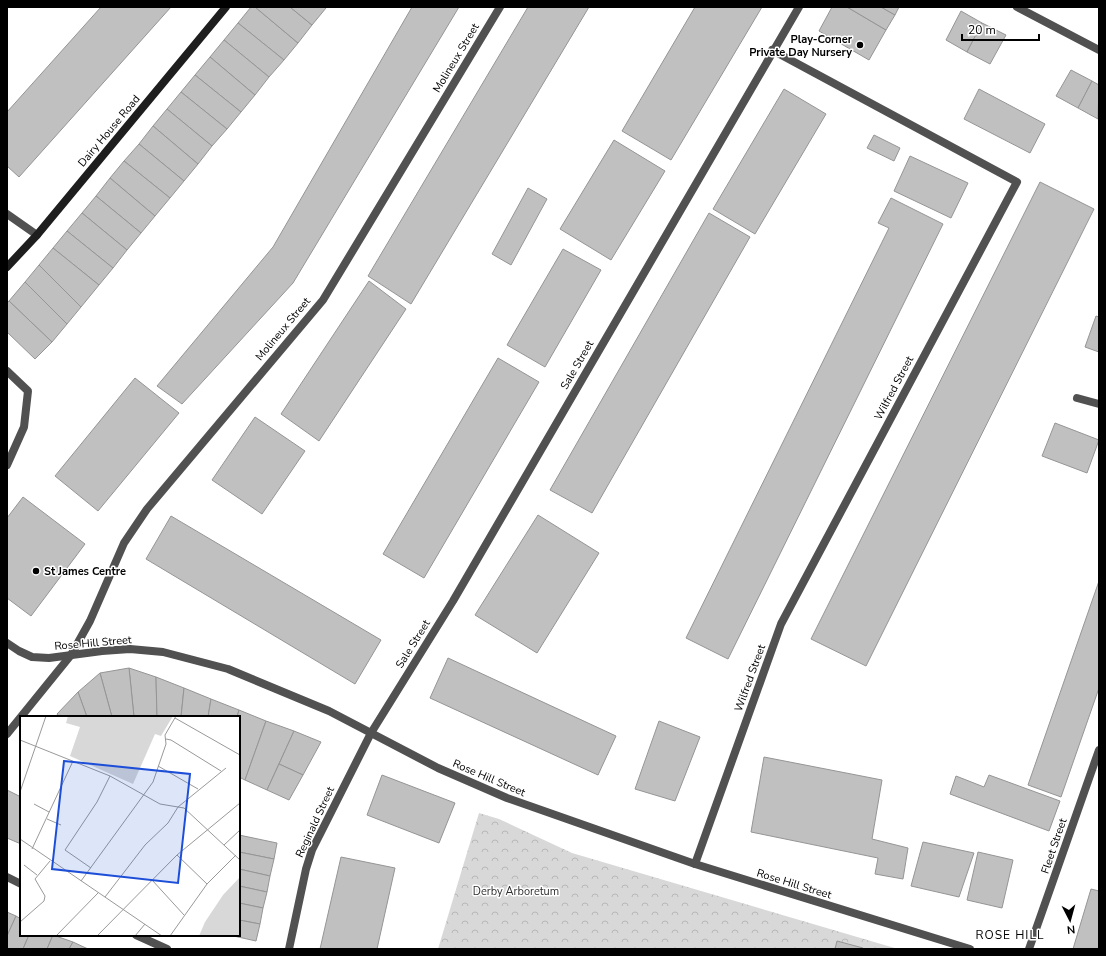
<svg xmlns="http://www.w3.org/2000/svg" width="1106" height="956" font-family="'Nunito Sans',sans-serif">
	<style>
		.forest { fill: url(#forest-crowns) }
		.building { fill: #c0c0c0; stroke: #959595 }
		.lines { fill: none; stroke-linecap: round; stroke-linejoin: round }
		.lane { stroke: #515151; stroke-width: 8 }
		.street { stroke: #515151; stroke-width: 8 }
		.secondary { stroke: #1e1e1e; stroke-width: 8 }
		.poi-dot { fill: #000; stroke: #fff; stroke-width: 1.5 }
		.labels { text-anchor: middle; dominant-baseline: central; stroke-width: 3; stroke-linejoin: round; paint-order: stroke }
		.poi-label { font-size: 11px; font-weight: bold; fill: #000; stroke: #fff; text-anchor: end }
		.street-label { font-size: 11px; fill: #000; stroke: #fff }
		.park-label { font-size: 11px; fill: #2f2f2f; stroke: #fff }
		.neighbourhood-label { font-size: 12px; letter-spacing: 1px; fill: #000; stroke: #fff }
		.inset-road { fill: none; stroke: #999; stroke-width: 1 }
		.view { fill: #1d4ed8; fill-opacity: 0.15; stroke: #1d4ed8; stroke-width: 2 }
		.inset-edge { fill: none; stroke: #000; stroke-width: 2 }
	</style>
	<defs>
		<pattern id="forest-crowns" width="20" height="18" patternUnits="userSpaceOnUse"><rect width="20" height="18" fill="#d8d8d8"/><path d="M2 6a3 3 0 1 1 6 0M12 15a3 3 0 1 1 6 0" fill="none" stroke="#b8b8b8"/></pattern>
	</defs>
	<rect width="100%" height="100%" fill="#fff"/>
	<path class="forest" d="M479,813L499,819L572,853L898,949H438Z"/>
	<g class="building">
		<path d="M101,7H171L19,177L7,166V112Z"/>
		<path d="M251,7H255L298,43L284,60L238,23Z"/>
		<path d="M255,7H290L312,25L298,43Z"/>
		<path d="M290,7H325L326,8L312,25Z"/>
		<path d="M412,7H459L293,283L182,404L157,386L273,247Z"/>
		<path d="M528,7H589L411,304L368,276Z"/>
		<path d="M695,7H762L671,160L622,131Z"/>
		<path d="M832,7H847L886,30L869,60L819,31Z"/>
		<path d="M847,7H881L895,15L886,30Z"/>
		<path d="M881,7H899L895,15Z"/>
		<path d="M961,11L982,23L967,52L946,40Z"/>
		<path d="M238,23L284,60L269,77L224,40Z"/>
		<path d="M982,23L1006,35L990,64L967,52Z"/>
		<path d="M224,40L269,77L255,95L210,57Z"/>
		<path d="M210,57L255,95L241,112L195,75Z"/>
		<path d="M1071,70L1092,81L1078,108L1056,96Z"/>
		<path d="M195,75L241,112L227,129L181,92Z"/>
		<path d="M1092,81L1099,85L1098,119L1078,108Z"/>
		<path d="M784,89L826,114L755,234L713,209Z"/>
		<path d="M979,89L1045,124L1030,153L964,119Z"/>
		<path d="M181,92L227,129L212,146L167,109Z"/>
		<path d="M167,109L212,146L198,164L153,126Z"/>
		<path d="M153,126L198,164L184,181L139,144Z"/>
		<path d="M874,135L900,148L894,161L867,148Z"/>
		<path d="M614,140L665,171L611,260L560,229Z"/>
		<path d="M139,144L184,181L170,198L124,161Z"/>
		<path d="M910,156L968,183L951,218L894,191Z"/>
		<path d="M124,161L170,198L155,216L110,178Z"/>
		<path d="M110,178L155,216L141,233L96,196Z"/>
		<path d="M1040,182L1094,209L866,666L811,639Z"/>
		<path d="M528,188L547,199L511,265L492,254Z"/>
		<path d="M96,196L141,233L127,250L82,213Z"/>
		<path d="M891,198L943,224L728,659L686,638L889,228L878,223Z"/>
		<path d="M82,213L127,250L113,268L67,231Z"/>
		<path d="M709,213L750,237L592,513L550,490Z"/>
		<path d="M67,231L113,268L99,285L53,248Z"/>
		<path d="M53,248L99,285L81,307L39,265Z"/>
		<path d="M563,249L601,270L545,367L507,345Z"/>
		<path d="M39,265L81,307L67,324L25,282Z"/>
		<path d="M369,281L406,309L319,441L281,414Z"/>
		<path d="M25,282L67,324L52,342L9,301Z"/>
		<path d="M9,301L52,342L35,359L7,332V303Z"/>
		<path d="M1096,316L1099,317V352L1085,347Z"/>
		<path d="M498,358L539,382L424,578L383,554Z"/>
		<path d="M135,378L179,413L98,511L55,476Z"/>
		<path d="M255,417L305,451L262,514L212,480Z"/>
		<path d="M1055,423L1099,440L1087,473L1042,456Z"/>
		<path d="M23,497L85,544L31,616L7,598V518Z"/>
		<path d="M538,515L599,553L537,653L475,615Z"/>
		<path d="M171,516L381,640L355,684L146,559Z"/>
		<path d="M1099,581V688L1061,797L1028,785Z"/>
		<path d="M448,658L616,736L598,775L430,698Z"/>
		<path d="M129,668L156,677L157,717H134Z"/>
		<path d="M129,668L134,717H112L100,673Z"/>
		<path d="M100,673L112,717H87L78,692Z"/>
		<path d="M156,677L184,688L181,717H157Z"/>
		<path d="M184,688L211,699L208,717H181Z"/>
		<path d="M78,692L87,717H59L57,714Z"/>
		<path d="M211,699L239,710L237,717H208Z"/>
		<path d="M239,710L266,721L245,780L239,777V717H237Z"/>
		<path d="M266,721L294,731L267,790L245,780Z"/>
		<path d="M659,721L700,737L675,801L635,789Z"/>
		<path d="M294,731L321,742L303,775L279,764Z"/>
		<path d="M764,757L882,780L872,839L908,848L903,879L875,874L878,858L751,832Z"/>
		<path d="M279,764L303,775L289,800L267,790Z"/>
		<path d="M382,775L455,803L439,843L367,815Z"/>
		<path d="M989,775L1060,801L1049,831L950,794L956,776L984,787Z"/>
		<path d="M7,790L21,797V844L7,838Z"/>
		<path d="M239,835L277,843L274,859L239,852Z"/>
		<path d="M923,842L974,853L959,897L911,886Z"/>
		<path d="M239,852L274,859L270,876L239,869Z"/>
		<path d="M978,852L1013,860L1002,908L967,900Z"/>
		<path d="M341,857L395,868L377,949H320Z"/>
		<path d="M239,869L270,876L267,892L239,886Z"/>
		<path d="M239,886L267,892L263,908L239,903Z"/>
		<path d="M1091,889L1099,891V949H1073Z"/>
		<path d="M239,903L263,908L260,924L239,920Z"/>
		<path d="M7,912L16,916L7,936Z"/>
		<path d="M16,916L21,919V935H29L23,949H7V936Z"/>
		<path d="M239,920L260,924L256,941L229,935H239Z"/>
		<path d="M29,935H53L47,949H23Z"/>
		<path d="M53,935L73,942L69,949H47Z"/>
		<path d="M837,941L863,948V949H835Z"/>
		<path d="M73,942L88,949H69Z"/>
	</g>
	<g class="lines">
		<path class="lane" d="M7,371L28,391L24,427L7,465"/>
		<g class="street">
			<path d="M1017,7L1099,50"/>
			<path d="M7,214L37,235"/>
			<path d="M1077,398L1099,404"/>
			<path d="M7,643L19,651L32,657L49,658L102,651L130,649L163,652L228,669L329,711L438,768L507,798L695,864L970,949"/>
			<path d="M7,734L71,655L90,621L124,543L147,509L323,300L500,7"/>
			<path d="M695,864L781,624L1017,182L772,50"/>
			<path d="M7,877L21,884"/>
			<path d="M136,935L167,949"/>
			<path d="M289,949L306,869L312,850L371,733L453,601L799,7"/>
			<path d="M1029,949L1099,750"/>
		</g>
		<path class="secondary" d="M7,267L37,235L226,7"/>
	</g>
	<g class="poi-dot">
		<circle cx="860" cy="45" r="4"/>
		<circle cx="36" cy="571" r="4"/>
	</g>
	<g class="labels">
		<g class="poi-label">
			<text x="852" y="39">Play-Corner<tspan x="852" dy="13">Private Day Nursery</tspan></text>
			<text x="44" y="571" text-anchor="start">St James Centre</text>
		</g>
		<g class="street-label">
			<text transform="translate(456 58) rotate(-59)">Molineux Street</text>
			<text transform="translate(109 131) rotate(-50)">Dairy House Road</text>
			<text transform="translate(283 329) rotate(-50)">Molineux Street</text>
			<text transform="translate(577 365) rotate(-60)">Sale Street</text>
			<text transform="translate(894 388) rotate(-62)">Wilfred Street</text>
			<text transform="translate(93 643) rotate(-5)">Rose Hill Street</text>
			<text transform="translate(413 644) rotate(-58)">Sale Street</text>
			<text transform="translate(750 678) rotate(-70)">Wilfred Street</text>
			<text transform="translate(489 778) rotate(23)">Rose Hill Street</text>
			<text transform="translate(315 822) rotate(-65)">Reginald Street</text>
			<text transform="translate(1054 846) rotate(-71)">Fleet Street</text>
			<text transform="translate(794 884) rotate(17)">Rose Hill Street</text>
		</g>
		<g class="park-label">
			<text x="516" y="891">Derby Arboretum</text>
		</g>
		<g class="neighbourhood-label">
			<text x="1010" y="935">ROSE HILL</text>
		</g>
	</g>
	<g transform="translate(20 716)">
		<rect width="220" height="220" fill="#fff"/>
		<path d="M48,0H153L141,20L135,18L113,68L50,40L60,11L46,7ZM220,161V220H179L185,206L203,179Z" fill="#d8d8d8"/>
		<path d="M99,0H130L127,9ZM99,3L125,13L111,51L85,41Z" fill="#d8d8d8"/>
		<path class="inset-road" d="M155,2L220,39M146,23L151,24L201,55M0,24L90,60L140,88L164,92L220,144M138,50L178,73M0,76L26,0M14,88L29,96M27,103L41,109M0,123L142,220M204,129L220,114M12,133L53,45M157,139L187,168M4,149L17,159M71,152L45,134L77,86L90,60M132,164L164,199M61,165L133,66L146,28L145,19L156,0M85,181L125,129L148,107L158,91L206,52M0,206L24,185L25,180L15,163L30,145M36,220L78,177M77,220L157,139L220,87M115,220L125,208M150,220L187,168L216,139"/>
		<path class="view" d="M44,45L170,58L158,167L32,153Z"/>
		<rect width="220" height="220" class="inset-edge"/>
	</g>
	<rect width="1106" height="956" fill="none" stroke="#000000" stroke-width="16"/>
	<g transform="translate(1070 920) rotate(174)" stroke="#ffffff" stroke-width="3" paint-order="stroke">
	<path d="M0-3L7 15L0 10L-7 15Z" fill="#000000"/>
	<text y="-6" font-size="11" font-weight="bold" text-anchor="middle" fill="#000000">N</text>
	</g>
	<path d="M962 34v6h77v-6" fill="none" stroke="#000000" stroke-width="2"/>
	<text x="968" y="34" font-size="12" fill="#000000" stroke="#ffffff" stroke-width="3" paint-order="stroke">20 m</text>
</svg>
